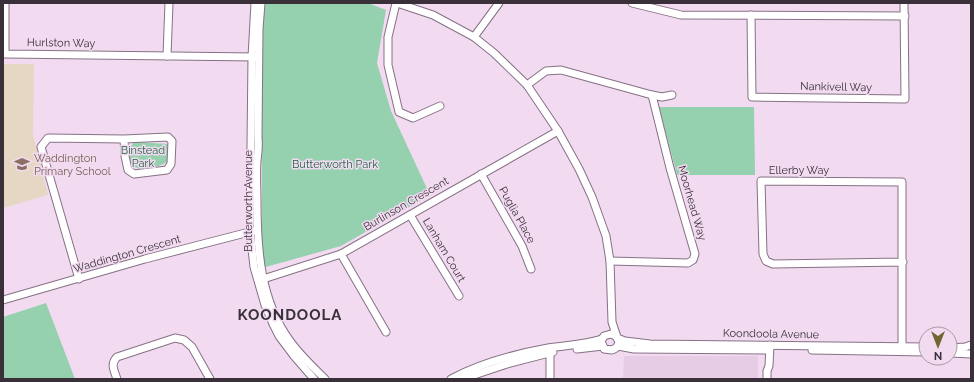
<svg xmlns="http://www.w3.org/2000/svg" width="974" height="382" font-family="Raleway,sans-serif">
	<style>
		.built { fill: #e7cce6 }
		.education { fill: #e6d7c4 }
		.green { fill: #95d0af }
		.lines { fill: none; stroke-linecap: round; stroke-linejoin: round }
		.minor-casing { stroke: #867185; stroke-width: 9 }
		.minor { stroke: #fff; stroke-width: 7 }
		.labels { text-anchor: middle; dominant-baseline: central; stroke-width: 3; stroke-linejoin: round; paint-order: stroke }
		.street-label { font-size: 11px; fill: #393039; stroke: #f2dbf0 }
		.park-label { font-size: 11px; fill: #206445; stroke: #f2dbf0 }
		.education-label { font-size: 11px; fill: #785e54; stroke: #f2dbf0; text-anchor: start }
		.district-label { font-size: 15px; font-weight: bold; letter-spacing: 1px; fill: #393039; stroke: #f2dbf0 }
	</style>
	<rect width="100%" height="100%" fill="#f2dbf0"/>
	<path class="built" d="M624,356H758V379H623Z"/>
	<path class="education" d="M3,64H34L33,134L48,195L3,208Z"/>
	<g class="green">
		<path d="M262,3H368L386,10L377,63L391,111L430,195L341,246L262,268Z"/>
		<path d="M659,107H754L755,175H677Z"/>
		<path d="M135,142L169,144L170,151L167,162C160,166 151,169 143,169C132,169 124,158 129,149C130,146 133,144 135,142Z"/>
		<path d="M46,303L75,379H3V317Z"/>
	</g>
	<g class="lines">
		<g class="minor-casing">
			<g id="minor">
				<path d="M5,3V54L256,57"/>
				<path d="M255,3L252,57L250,231L254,267L265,305L273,324L279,336L294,356L314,379"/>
				<path d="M261,3L259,29L258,137C259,147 258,151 257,161C256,174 257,188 257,201C257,249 260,300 290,341C300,355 313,367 325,379"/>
				<path d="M396,3L388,37V65L399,112L413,118L440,106"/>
				<path d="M397,3L433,15L474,37L494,53L527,85L558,131L579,169L592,197L606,236L610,261L612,322L619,343L616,348L612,350L604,349L601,341L604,336L611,334L616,336"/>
				<path d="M632,3L681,15L905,16"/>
				<path d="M751,15L752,97L905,99L904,3"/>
				<path d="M474,37L499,3"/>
				<path d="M167,56L169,3"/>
				<path d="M527,85L546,71L561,70L652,95L670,168L695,254L693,260L688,263L610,261"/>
				<path d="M652,95L662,97L672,95"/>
				<path d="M481,174L522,246L531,269"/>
				<path d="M410,215L459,296"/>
				<path d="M341,254L386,332"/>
				<path d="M79,279L41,147L48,138L124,139L168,137L172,141L171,164L167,170L134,174L128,170L125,156L124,139"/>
				<path d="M260,280L341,254L558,131"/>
				<path d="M3,300L145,259L253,231"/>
				<path d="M617,338L625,341L650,344L926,347"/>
				<path d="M618,346L634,349L769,350"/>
				<path d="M950,348L965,347L971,345"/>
				<path d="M550,349V379"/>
				<path d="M577,349L603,346"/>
				<path d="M812,350L926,352"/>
				<path d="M902,351V182L761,181L763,254L766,261L773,264L903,262"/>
				<path d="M950,353L971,354"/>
				<path d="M117,379C114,370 110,364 117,357L175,338L184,340L192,347L210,379"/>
				<path d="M451,379C481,363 515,354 548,348C566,345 584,345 602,339"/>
				<path d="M462,379L507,364L553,352"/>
				<path d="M767,379V371L769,366L770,345"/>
			</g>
		</g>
		<use href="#minor" class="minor"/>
	</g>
	<defs>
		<g id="school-bare" transform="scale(1.2)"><path d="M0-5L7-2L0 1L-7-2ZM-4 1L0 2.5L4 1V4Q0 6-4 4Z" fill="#8d6e63" stroke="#f2dbf0" stroke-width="2.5" paint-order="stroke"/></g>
	</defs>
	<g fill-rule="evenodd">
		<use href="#school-bare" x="22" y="164"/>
	</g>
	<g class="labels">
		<g class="street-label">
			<text transform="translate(61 43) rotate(1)">Hurlston Way</text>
			<text transform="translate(836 87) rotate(1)">Nankivell Way</text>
			<text x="799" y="170">Ellerby Way</text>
			<text transform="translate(248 201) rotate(-90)">Butterworth Avenue</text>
			<text transform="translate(692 203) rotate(74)">Moorhead Way</text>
			<text transform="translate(406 204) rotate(-30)">Burlinson Crescent</text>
			<text transform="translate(517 215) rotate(61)">Puglia Place</text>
			<text transform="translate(444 250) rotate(59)">Lanham Court</text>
			<text transform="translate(127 254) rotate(-16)">Waddington Crescent</text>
			<text transform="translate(771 334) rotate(1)">Koondoola Avenue</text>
		</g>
		<g class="park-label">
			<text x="143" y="150">Binstead<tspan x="143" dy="13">Park</tspan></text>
			<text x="335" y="164">Butterworth Park</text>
		</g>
		<g class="education-label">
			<text x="34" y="158">Waddington<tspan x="34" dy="13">Primary School</tspan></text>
		</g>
		<g class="district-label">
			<text x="290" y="315">KOONDOOLA</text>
		</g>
	</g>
	<rect width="974" height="382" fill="none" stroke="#393039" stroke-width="8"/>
	<g transform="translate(938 346) rotate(180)"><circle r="19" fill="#f2dbf0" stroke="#a897a7"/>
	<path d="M0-3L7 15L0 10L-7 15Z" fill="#6f6632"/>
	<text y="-6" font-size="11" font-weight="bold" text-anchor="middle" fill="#393039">N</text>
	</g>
</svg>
